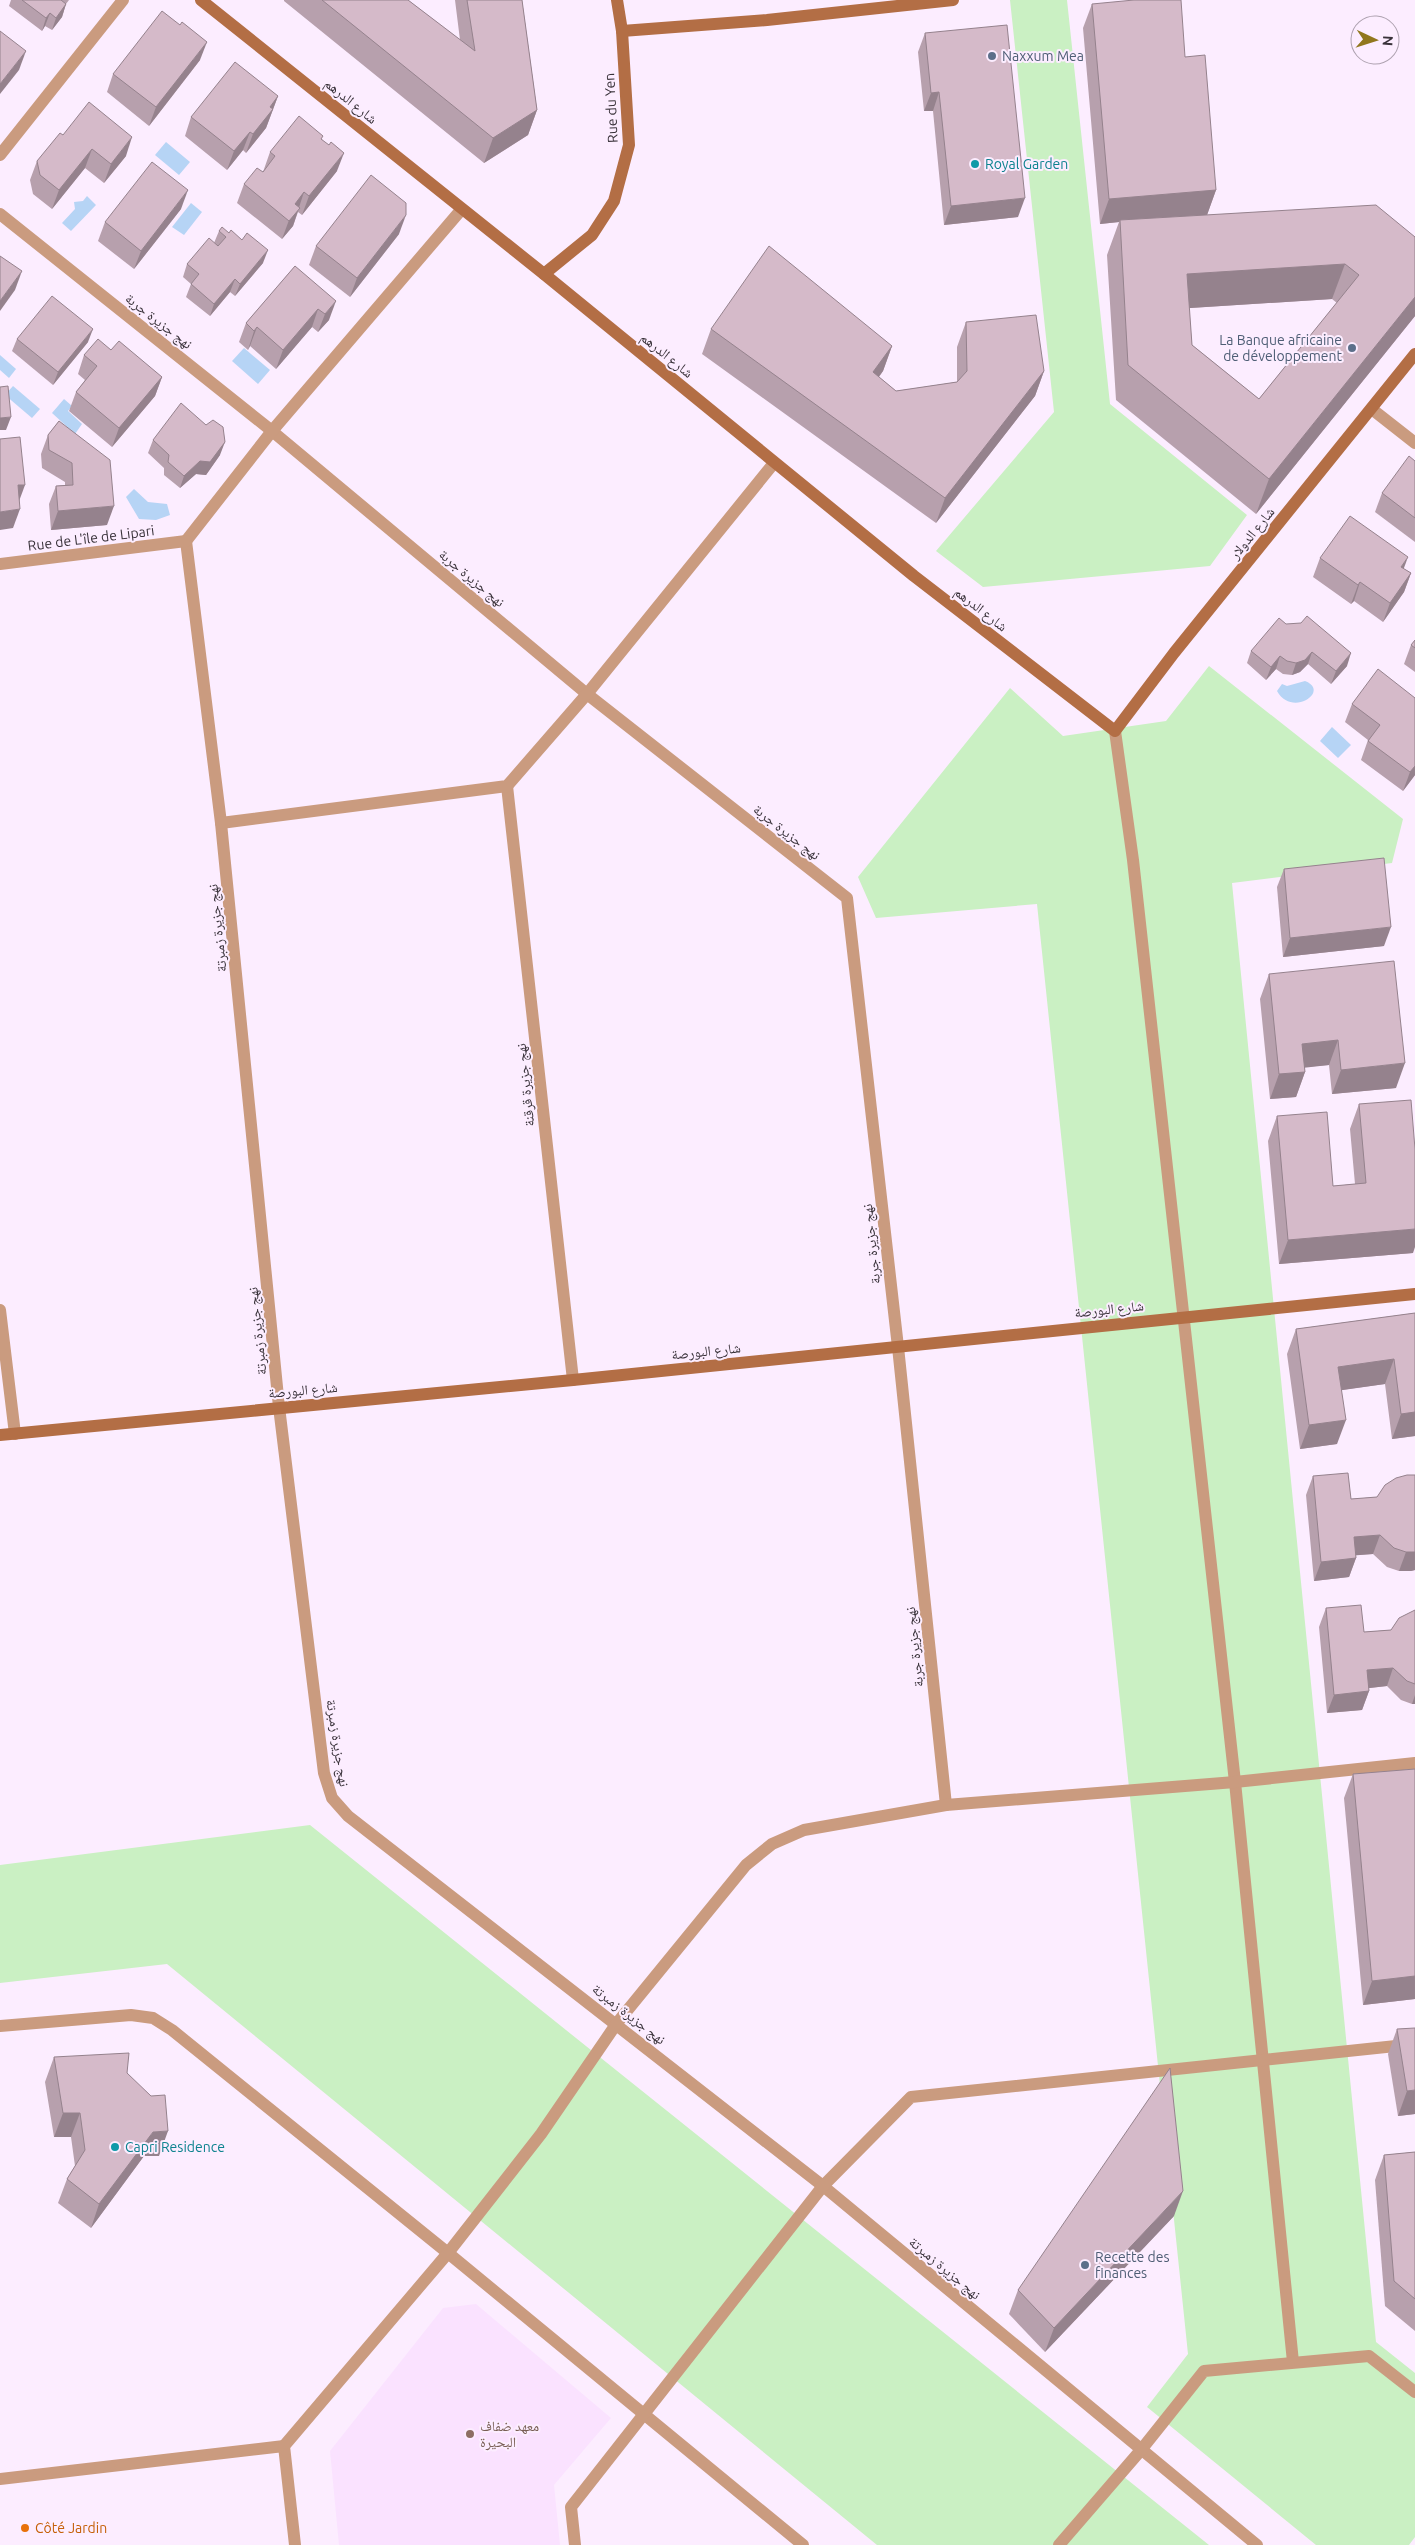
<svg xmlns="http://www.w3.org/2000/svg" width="1415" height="2545" font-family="Ubuntu,'Noto Naskh Arabic',sans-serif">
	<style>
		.built { fill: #fae2ff }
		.green { fill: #caf0c3 }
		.water { fill: #b6d4f5 }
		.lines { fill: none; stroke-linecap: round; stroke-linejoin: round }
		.street { stroke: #ca9b7f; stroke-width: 12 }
		.secondary { stroke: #b36e45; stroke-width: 12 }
		.wall { fill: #b7a0ad; fill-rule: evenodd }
		.shaded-wall { fill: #95828d }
		.building { fill: #d5bac9; stroke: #95828d; fill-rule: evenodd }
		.service-dot { fill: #5c6f8a; stroke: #fcedff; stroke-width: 2 }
		.culture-dot { fill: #0f9aa8; stroke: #fcedff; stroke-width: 2 }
		.education-dot { fill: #8d6e63; stroke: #fcedff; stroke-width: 2 }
		.food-dot { fill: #e8710a; stroke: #fcedff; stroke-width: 2 }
		.labels { text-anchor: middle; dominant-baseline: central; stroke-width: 4; stroke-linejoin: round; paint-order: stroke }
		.service-label { font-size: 14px; fill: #4e5e75; stroke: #fcedff; text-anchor: start }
		.street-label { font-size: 14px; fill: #39323a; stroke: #fcedff }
		.culture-label { font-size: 14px; fill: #0d838f; stroke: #fcedff; text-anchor: start }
		.education-label { font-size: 14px; fill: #785e54; stroke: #fcedff; text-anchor: start }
		.food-label { font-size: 14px; fill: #c56008; stroke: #fcedff; text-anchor: start }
	</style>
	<rect width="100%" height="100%" fill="#fcedff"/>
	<path class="built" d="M476,2304L611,2418L554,2485L560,2545H339L330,2451L443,2308Z"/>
	<g class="green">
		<path d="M1010,0H1067L1110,404L1247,515L1210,566L983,587L936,551L1054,412Z"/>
		<path d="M1209,666L1403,819L1392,863L1232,883L1376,2342L1415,2373V2537L1409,2545H1316L1147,2407L1188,2354L1037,904L876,918L858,877L1010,688L1063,736L1166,721Z"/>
		<path d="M310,1825L1209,2545H877L167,1964L0,1983V1865Z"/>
	</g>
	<g class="water">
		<path d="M166,142L190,162L179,175L155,155Z"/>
		<path d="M87,196L96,205L71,231L62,223L75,209L74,202L83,201Z"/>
		<path d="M191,203L202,212L184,235L172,227Z"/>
		<path d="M244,348L270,370L258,384L232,361Z"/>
		<path d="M0,355L16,369L9,378L0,370Z"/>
		<path d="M13,386L40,409L32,418L5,395Z"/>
		<path d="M64,399L72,406L68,411L82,424L75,434L52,413Z"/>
		<path d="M134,489L148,502L167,504L170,515L156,520L139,519L126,497Z"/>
		<path d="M1305,681C1331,691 1292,718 1277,691L1282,684L1287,686Z"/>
		<path d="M1332,727L1351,745L1338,758L1320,741Z"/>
	</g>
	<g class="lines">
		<g class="street">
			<path d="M0,155L123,0"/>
			<path d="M0,214L272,431L587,694L847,898L898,1347L946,1805"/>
			<path d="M1373,410L1415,443"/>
			<path d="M186,541L221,823L279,1407L324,1773L332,1798L348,1816L823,2186L1257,2545"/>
			<path d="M186,541L272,431L461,210"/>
			<path d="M0,564L186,541"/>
			<path d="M1115,731L1133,860L1235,1782L1293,2362"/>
			<path d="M507,786L573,1380"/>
			<path d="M221,823L507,786L587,694L774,463"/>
			<path d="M0,1310L15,1434"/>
			<path d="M0,2026L131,2015L153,2018L172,2030L448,2253L803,2545"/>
			<path d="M0,2479L284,2446"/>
			<path d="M295,2545L284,2446L448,2253L541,2134L617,2023L746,1865L772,1844L804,1830L946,1805L1235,1782L1415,1763"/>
			<path d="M575,2545L571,2507L823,2186L911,2097L1415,2044"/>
			<path d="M1059,2545L1141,2450L1204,2371L1369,2356L1415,2392"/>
		</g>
		<g class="secondary">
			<path d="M201,0L544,274L914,576L1115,731L1174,653L1415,354"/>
			<path d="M622,31L767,20L953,0"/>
			<path d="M544,274L592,235L614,201L629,145L622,31L617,0"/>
			<path d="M0,1435L573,1380L1415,1294"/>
		</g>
	</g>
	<g class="wall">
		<path d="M11,0H69L66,4L62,17L52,30L45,26L42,31L9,6Z"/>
		<path d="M284,0H408L460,40L455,0H522L537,110L528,135L484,163L284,1Z"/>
		<path d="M1092,4L1185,57L1216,190L1207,215L1415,237V316L1256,514L1116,400L1107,255L1119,222L1100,224L1083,28ZM1332,299L1337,303L1259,399L1192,345L1189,308Z"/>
		<path d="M925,33L1018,217L944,225L933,111H924L918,52Z"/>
		<path d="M200,60L149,126L107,92L113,74Z"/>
		<path d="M278,96L266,128L246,153L243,150L227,170L185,136L191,117Z"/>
		<path d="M63,135L126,156L104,183L85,168L52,209L33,194L30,180L37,161Z"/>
		<path d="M322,139L337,171L302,215L298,212L293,226L282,239L237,203L244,184L263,172L270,152Z"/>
		<path d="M181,209L134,269L98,241L105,222Z"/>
		<path d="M219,231L263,263L235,296L230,292L210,316L186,297L191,284L183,277L187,264L214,243Z"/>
		<path d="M399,234L350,297L309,265L316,246Z"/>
		<path d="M295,266L329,320L318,332L312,327L276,369L250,346L248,350L239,342L246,323Z"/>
		<path d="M966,322L1044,371L1035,396L936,523L702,354L711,329L892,346L883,371L879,377L896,391L957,382V347Z"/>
		<path d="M17,339L88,342L53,385L12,351Z"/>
		<path d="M111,350L162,377L155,396L112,447L69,411L76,392L85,380L78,374L84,355Z"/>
		<path d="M59,421L107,525L51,530L49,504L56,486L65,485V482L42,468L41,454L48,435Z"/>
		<path d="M153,440L220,455L206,475L196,474L180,488L164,475V468L148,453Z"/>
		<path d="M1415,461V542L1375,512L1382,493Z"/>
		<path d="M1320,558L1404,569L1411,573L1404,592L1383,622L1354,601L1351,604L1313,577Z"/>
		<path d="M1286,624L1347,666L1331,684L1308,664L1300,672L1292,675L1283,674L1276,669L1266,680L1247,663L1251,651Z"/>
		<path d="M1415,640V672L1404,664L1411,645Z"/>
		<path d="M1415,698V775L1403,791L1361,760L1368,740L1345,722L1352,704Z"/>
		<path d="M1284,869L1384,946L1283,957L1277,887Z"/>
		<path d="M1269,974L1396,1088L1332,1094L1329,1065L1304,1067L1305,1072L1296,1097L1270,1099L1260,999Z"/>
		<path d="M1359,1104L1413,1253L1279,1264L1268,1141L1277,1116L1333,1186L1355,1184L1350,1129Z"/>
		<path d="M1415,1313V1436L1392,1439L1385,1384L1341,1390L1337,1444L1300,1449L1287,1354L1296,1329Z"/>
		<path d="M1415,1475V1570L1411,1571H1399L1387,1567L1373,1554L1356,1555V1558L1349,1577L1314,1581L1306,1495L1313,1476L1351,1499L1377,1497Z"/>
		<path d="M1326,1608L1364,1632L1391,1630L1415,1610V1704H1412L1401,1700L1387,1686L1369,1688V1691L1362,1710L1327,1713L1319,1627Z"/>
		<path d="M1415,1769V1999L1363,2005L1344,1798L1353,1774Z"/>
		<path d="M1397,2029L1415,2114L1398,2116L1388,2054Z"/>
		<path d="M54,2057L127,2073L159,2156H144L91,2228L58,2203L67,2179L75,2166L71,2137H54L45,2082Z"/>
		<path d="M1415,2152V2331L1385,2306L1375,2180L1384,2155Z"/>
		<path d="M1174,2216L1045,2352L1009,2314L1018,2290Z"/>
	</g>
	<g class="shaded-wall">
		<path d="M66,4L62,17L52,30L56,18Z"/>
		<path d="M50,13L45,26L42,31L46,18Z"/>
		<path d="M207,42L200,60L149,126L156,107Z"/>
		<path d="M26,51L19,70L0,94V84Z"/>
		<path d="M939,92L933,111H924L931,93Z"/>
		<path d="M278,96L266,128L246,153L253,134L270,107Z"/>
		<path d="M537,110L528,135L484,163L493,138Z"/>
		<path d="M250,132L243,150L227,170L234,151Z"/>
		<path d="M132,137L126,156L104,183L111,164Z"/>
		<path d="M92,149L85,168L52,209L59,190Z"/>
		<path d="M344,153L337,171L302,215L309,196Z"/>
		<path d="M188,190L181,209L134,269L141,251Z"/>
		<path d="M1216,190L1207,215L1120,220L1119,222L1100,224L1109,199Z"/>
		<path d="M304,192L293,226L282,239L295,204Z"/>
		<path d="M1025,198L1018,217L944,225L951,206Z"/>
		<path d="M406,215L399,234L350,297L357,278Z"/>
		<path d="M268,250L263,263L235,296L240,284Z"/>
		<path d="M1345,264L1332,299L1175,309L1187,274Z"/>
		<path d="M22,271L15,290L0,311V301Z"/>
		<path d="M235,279L230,292L210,316L214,304Z"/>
		<path d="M1415,297V316L1256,514L1269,479Z"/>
		<path d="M336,301L329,320L318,332L325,314Z"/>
		<path d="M318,309L312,327L276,369L283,350Z"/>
		<path d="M257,327L250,346L248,350L254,331Z"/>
		<path d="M93,329L88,342L53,385L58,372Z"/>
		<path d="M892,346L883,371L864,396L873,372Z"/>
		<path d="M1044,371L1035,396L936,523L945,498Z"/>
		<path d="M162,377L155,396L112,447L119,428Z"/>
		<path d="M11,417L6,430H0V418Z"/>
		<path d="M225,442L220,455L206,475L196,474L180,488L184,476L200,461Z"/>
		<path d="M18,485H25L18,504Z"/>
		<path d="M114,506L107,525L51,530L58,511Z"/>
		<path d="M20,509L13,528L0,530V512Z"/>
		<path d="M1408,557L1401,576V567Z"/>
		<path d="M1411,573L1404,592L1383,622L1390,603Z"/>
		<path d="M1360,582L1354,601L1351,604L1358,585Z"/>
		<path d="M1312,652L1308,664L1300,672L1292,675L1296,663Z"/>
		<path d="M1351,653L1347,666L1331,684L1336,671Z"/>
		<path d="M1280,656L1276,669L1266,680L1271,667Z"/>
		<path d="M1415,766V775L1403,791L1410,772Z"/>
		<path d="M1391,927L1384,946L1283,957L1290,938Z"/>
		<path d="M1338,1040L1329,1065L1293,1069L1302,1044Z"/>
		<path d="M1405,1063L1396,1088L1332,1094L1341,1070Z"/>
		<path d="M1305,1072L1296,1097L1270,1099L1279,1074Z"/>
		<path d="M1415,1229V1247L1413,1253L1279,1264L1288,1240Z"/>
		<path d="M1394,1359L1385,1384L1329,1392L1338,1367Z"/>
		<path d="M1415,1412V1436L1392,1439L1401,1414Z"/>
		<path d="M1346,1420L1337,1444L1300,1449L1309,1425Z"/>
		<path d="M1380,1535L1373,1554L1347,1556L1354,1537Z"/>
		<path d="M1406,1552H1415V1570L1411,1571H1399Z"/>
		<path d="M1356,1558L1349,1577L1314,1581L1321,1562Z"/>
		<path d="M1393,1668L1387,1686L1361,1689L1367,1670Z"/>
		<path d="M1369,1691L1362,1710L1327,1713L1334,1695Z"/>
		<path d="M1415,1695V1704H1412Z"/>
		<path d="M1415,1976V1999L1363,2005L1372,1981Z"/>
		<path d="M1415,2090V2114L1398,2116L1407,2091Z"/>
		<path d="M63,2113H80L71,2137H54Z"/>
		<path d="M168,2131L159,2156H144L91,2228L99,2204L153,2132Z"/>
		<path d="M1183,2191L1174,2216L1045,2352L1054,2328Z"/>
	</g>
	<g class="building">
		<path d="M22,0H61L66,4L56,18L50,13L46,18Z"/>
		<path d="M322,0H408L475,51L467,0H522L537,110L493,138Z"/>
		<path d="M1134,0H1181L1185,57L1205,55L1216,190L1109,199L1092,4Z"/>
		<path d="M162,11L180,25L182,22L207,42L156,107L113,74Z"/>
		<path d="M1007,25L1025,198L951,206L939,92L931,93L925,33Z"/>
		<path d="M0,31L26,51L0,84Z"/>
		<path d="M235,62L278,96L270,107L273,109L253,134L250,132L234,151L191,117Z"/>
		<path d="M89,102L132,137L111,164L92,149L59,190L40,175L37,161L60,133L63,135Z"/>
		<path d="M299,116L323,136L321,139L329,145L331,142L344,153L309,196L304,192L295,204L300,208L289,221L244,184L257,168L263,172L275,156L270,152Z"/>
		<path d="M152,162L188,190L141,251L105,222Z"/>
		<path d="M371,175L406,203V215L357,278L316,246Z"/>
		<path d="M1376,205L1415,237V297L1269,479L1128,365L1120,220ZM1345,264L1359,275L1259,399L1192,345L1187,274Z"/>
		<path d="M222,227L229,233L231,230L242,240L247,233L268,250L240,284L235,279L214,304L191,284L199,274L187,264L209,238L218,246L226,237L219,231Z"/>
		<path d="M769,246L892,346L873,372L896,391L957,382L967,371L966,322L1036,315L1044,371L945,498L711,329Z"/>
		<path d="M0,256L22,271L0,301Z"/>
		<path d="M295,266L336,301L325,314L318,309L283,350L257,327L254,331L246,323Z"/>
		<path d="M52,296L93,329L58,372L17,339Z"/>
		<path d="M98,339L111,350L119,341L162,377L119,428L76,392L97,366L84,355Z"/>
		<path d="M8,386L11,417L0,418V387Z"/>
		<path d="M181,403L206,425L213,420L223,427L225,442L210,462L200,461L184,476L168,462L169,455L153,440Z"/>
		<path d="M59,421L110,460L114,506L58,511L56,486L73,485L72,463L49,450L48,435Z"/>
		<path d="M20,437L25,485H18L20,509L0,512V439Z"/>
		<path d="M1409,456L1415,461V518L1382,493Z"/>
		<path d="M1350,516L1408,557L1401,567L1411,573L1390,603L1360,582L1358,585L1320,558Z"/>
		<path d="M1307,616L1351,653L1336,671L1312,652L1305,660L1296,663L1287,661L1280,656L1271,667L1251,651L1279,618L1286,624L1301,623Z"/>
		<path d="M1415,640V648L1411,645Z"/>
		<path d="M1378,669L1415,698V766L1410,772L1368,741L1380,725L1352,704Z"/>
		<path d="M1384,858L1391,927L1290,938L1284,869Z"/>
		<path d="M1394,961L1405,1063L1341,1070L1338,1040L1302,1044L1305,1072L1279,1074L1269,974Z"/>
		<path d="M1411,1100L1415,1149V1229L1288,1240L1277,1116L1327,1112L1333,1186L1366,1183L1359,1104Z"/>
		<path d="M1415,1313V1412L1401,1414L1394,1359L1338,1367L1346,1420L1309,1425L1296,1329Z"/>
		<path d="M1348,1473L1351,1499L1377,1497L1385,1485L1396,1478L1407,1475H1415V1552H1406L1394,1548L1380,1535L1354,1537L1356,1558L1321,1562L1313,1476Z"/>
		<path d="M1361,1605L1364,1632L1391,1630L1399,1618L1415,1610V1684L1407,1681L1393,1668L1367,1670L1369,1691L1334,1695L1326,1608Z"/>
		<path d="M1415,1769V1976L1372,1981L1353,1774Z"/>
		<path d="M1415,2028V2090L1407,2091L1397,2029Z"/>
		<path d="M129,2053L127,2073L151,2096L165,2095L168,2131L153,2132L99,2204L67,2179L85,2150L80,2113H63L54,2057Z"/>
		<path d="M1170,2068L1183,2191L1054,2328L1018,2290Z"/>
		<path d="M1415,2152V2299L1394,2281L1384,2155Z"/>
	</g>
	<g class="service-dot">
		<circle cx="992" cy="56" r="5"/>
		<circle cx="1352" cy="348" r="5"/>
		<circle cx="1085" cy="2265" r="5"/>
	</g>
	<g class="culture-dot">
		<circle cx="975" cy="164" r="5"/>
		<circle cx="115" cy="2147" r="5"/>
	</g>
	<circle class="education-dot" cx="470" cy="2434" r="5"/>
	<circle class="food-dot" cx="25" cy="2528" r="5"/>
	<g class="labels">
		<g class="service-label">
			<text x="1002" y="56">Naxxum Mea</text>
			<text x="1342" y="340" text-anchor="end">La Banque africaine<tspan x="1342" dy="16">de développement</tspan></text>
			<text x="1095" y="2257">Recette des<tspan x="1095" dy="16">finances</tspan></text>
		</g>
		<g class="street-label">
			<text transform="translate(351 101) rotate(39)">شارع الدرهم</text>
			<text transform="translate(611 108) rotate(-93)">Rue du Yen</text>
			<text transform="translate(159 321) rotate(38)">نهج جزيرة جربة</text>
			<text transform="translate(667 355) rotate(39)">شارع الدرهم</text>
			<text transform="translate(1252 533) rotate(-51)">شارع الدولار</text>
			<text transform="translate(91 538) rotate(-7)">Rue de L'île de Lipari</text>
			<text transform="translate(472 578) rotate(40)">نهج جزيرة جربة</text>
			<text transform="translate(981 609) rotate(38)">شارع الدرهم</text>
			<text transform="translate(787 832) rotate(38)">نهج جزيرة جربة</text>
			<text transform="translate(217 928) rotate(-96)">نهج جزيرة زمبرتة</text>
			<text transform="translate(525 1085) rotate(-96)">نهج جزيرة قرقنة</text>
			<text transform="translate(871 1244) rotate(-96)">نهج جزيرة جربة</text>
			<text transform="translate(1109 1309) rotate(-6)">شارع البورصة</text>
			<text transform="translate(257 1331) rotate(-96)">نهج جزيرة زمبرتة</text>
			<text transform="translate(706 1351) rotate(-6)">شارع البورصة</text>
			<text transform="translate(303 1390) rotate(-5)">شارع البورصة</text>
			<text transform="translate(914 1647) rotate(-96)">نهج جزيرة جربة</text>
			<text transform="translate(338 1743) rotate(81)">نهج جزيرة زمبرتة</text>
			<text transform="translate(629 2014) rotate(38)">نهج جزيرة زمبرتة</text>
			<text transform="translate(945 2268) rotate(40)">نهج جزيرة زمبرتة</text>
		</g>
		<g class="culture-label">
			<text x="985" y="164">Royal Garden</text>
			<text x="125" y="2147">Capri Residence</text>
		</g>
		<g class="education-label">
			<text x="480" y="2426">معهد ضفاف<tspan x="480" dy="16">البحيرة</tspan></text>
		</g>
		<g class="food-label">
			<text x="35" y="2528">Côté Jardin</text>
		</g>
	</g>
	<g transform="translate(1375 40) rotate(94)"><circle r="24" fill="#fcedff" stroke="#aea2b0"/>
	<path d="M0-4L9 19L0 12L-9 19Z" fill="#91771d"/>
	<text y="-8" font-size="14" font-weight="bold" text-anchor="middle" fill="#39323a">N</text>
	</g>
</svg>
